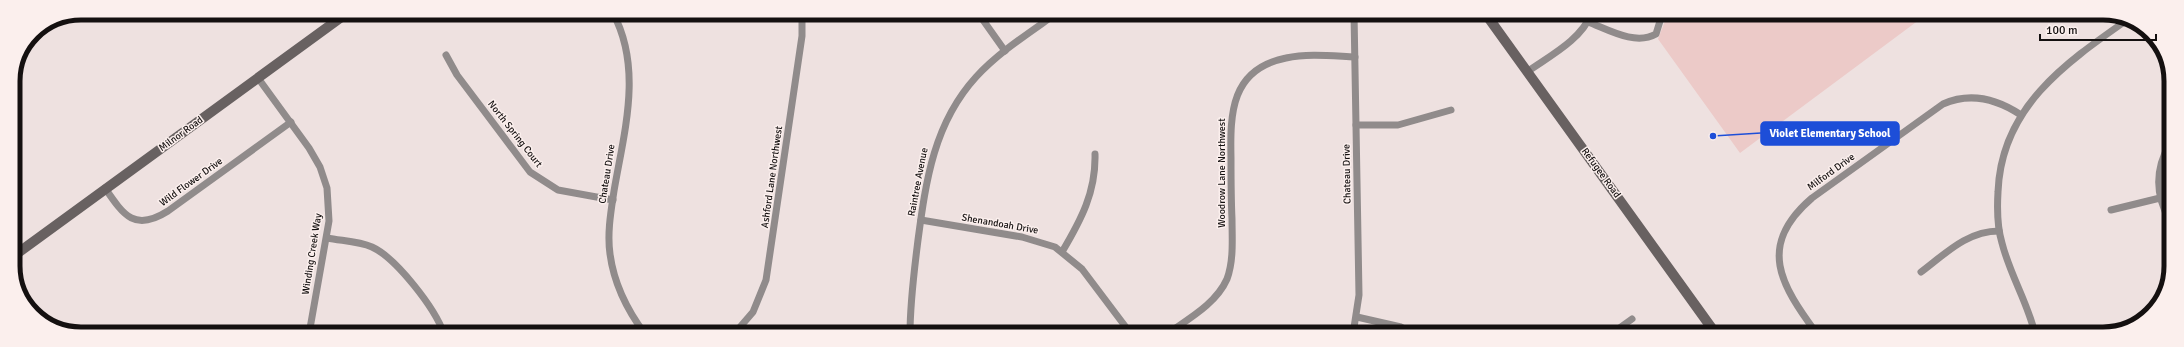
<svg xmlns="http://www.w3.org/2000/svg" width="2184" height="347" font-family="Signika,sans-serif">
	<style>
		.green { fill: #eccac8 }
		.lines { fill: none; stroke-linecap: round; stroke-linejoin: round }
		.minor { stroke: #908b8b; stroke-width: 7 }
		.secondary { stroke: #686161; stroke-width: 10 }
		.labels { text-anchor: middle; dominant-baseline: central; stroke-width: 3; stroke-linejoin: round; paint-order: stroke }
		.street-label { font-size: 10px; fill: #141010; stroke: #fbefed }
		.rim { fill: none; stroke: #141010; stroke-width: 5 }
		.leader { fill: none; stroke: #1d4ed8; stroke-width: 1.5 }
		.callout-dot { fill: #1d4ed8; stroke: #fbefed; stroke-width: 1.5 }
		.callout { fill: #1d4ed8; stroke: #1d4ed8; stroke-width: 1.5 }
		.callout-label { font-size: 11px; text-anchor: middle; font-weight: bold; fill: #fff }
	</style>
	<rect width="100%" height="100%" fill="#eee1e0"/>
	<path class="green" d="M1714,13H1720L1721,21L1725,20L1724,13H1731L1732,21L1736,20L1735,13H1742V20H1748V13L1927,14L1740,153L1658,39L1665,21H1714Z"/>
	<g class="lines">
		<g class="minor">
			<path d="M613,13C643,69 624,132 614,191C611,211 607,233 610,254C614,284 627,310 645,334"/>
			<path d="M978,13L1005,51"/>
			<path d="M1588,22C1607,29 1635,46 1656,34L1660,21"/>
			<path d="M446,55L457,75L530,172L558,190L613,200"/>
			<path d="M1527,72C1551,55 1580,41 1592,13"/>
			<path d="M258,78L309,148L320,167L327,188L329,221L309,334"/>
			<path d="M1356,125H1398L1451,110"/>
			<path d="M2170,143C2155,169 2155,195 2170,221"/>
			<path d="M105,188C124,216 135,232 168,211L291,122"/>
			<path d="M2111,210L2160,198"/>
			<path d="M921,220L1022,237L1055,247L1082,269L1131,334"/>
			<path d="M327,238C342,241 358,241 372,247C396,258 435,308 444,334"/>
			<path d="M1062,252C1081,220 1096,192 1095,154"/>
			<path d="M1921,272C1945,254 1967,231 1999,231"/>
			<path d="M1357,317L1401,327L1414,334"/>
			<path d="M734,334L753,312L766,280L802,36V13"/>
			<path d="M910,334C910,302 914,272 918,240C926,180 934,123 976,77C999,52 1029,33 1057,13"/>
			<path d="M1167,334C1188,319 1216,304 1227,279C1234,260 1232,238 1232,219C1231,198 1231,178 1231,158C1230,113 1231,69 1286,58C1308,53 1333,56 1355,57"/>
			<path d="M1353,334L1359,295L1354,13"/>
			<path d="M1611,334L1632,319"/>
			<path d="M1817,334C1781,285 1756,246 1812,198L1943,104C1970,92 1997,99 2021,115"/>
			<path d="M2035,334C2028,303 2010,275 2002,243C1997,227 1997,209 1998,192C2001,108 2064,64 2127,20"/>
		</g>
		<g class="secondary">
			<path d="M1485,13L1716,334"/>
			<path d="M15,255L347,13"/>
		</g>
	</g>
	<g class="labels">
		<g class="street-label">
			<text transform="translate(181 134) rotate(-36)">Milnor Road</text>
			<text transform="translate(515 134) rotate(52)">North Spring Court</text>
			<text transform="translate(1831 172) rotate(-36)">Milford Drive</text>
			<text transform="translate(1222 173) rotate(-90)">Woodrow Lane Northwest</text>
			<text transform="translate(1601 173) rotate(54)">Refugee Road</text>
			<text transform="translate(607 174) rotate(-81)">Chateau Drive</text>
			<text transform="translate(1347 174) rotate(-91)">Chateau Drive</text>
			<text transform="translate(772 177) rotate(-82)">Ashford Lane Northwest</text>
			<text transform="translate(191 182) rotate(-36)">Wild Flower Drive</text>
			<text transform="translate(918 182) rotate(-79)">Raintree Avenue</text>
			<text transform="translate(1000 224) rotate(10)">Shenandoah Drive</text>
			<text transform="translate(312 254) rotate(-81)">Winding Creek Way</text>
		</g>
	</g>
	<path d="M0 0H2184V347H0ZM81 20H2103A61 61 0 0 1 2164 81V266A61 61 0 0 1 2103 327H81A61 61 0 0 1 20 266V81A61 61 0 0 1 81 20Z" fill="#fbefed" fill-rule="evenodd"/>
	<path class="rim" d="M81 20H2103A61 61 0 0 1 2164 81V266A61 61 0 0 1 2103 327H81A61 61 0 0 1 20 266V81A61 61 0 0 1 81 20Z"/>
	<path class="leader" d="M1713 136L1761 133"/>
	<circle class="callout-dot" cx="1713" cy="136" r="4"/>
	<rect class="callout" x="1761" y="122" width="138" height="23" rx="4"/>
	<g class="callout-label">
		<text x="1830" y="137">Violet Elementary School</text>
	</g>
	<path d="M2040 34v6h116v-6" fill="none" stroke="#141010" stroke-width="2"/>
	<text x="2046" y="34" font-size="12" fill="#141010" stroke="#fbefed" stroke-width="3" paint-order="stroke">100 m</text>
</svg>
